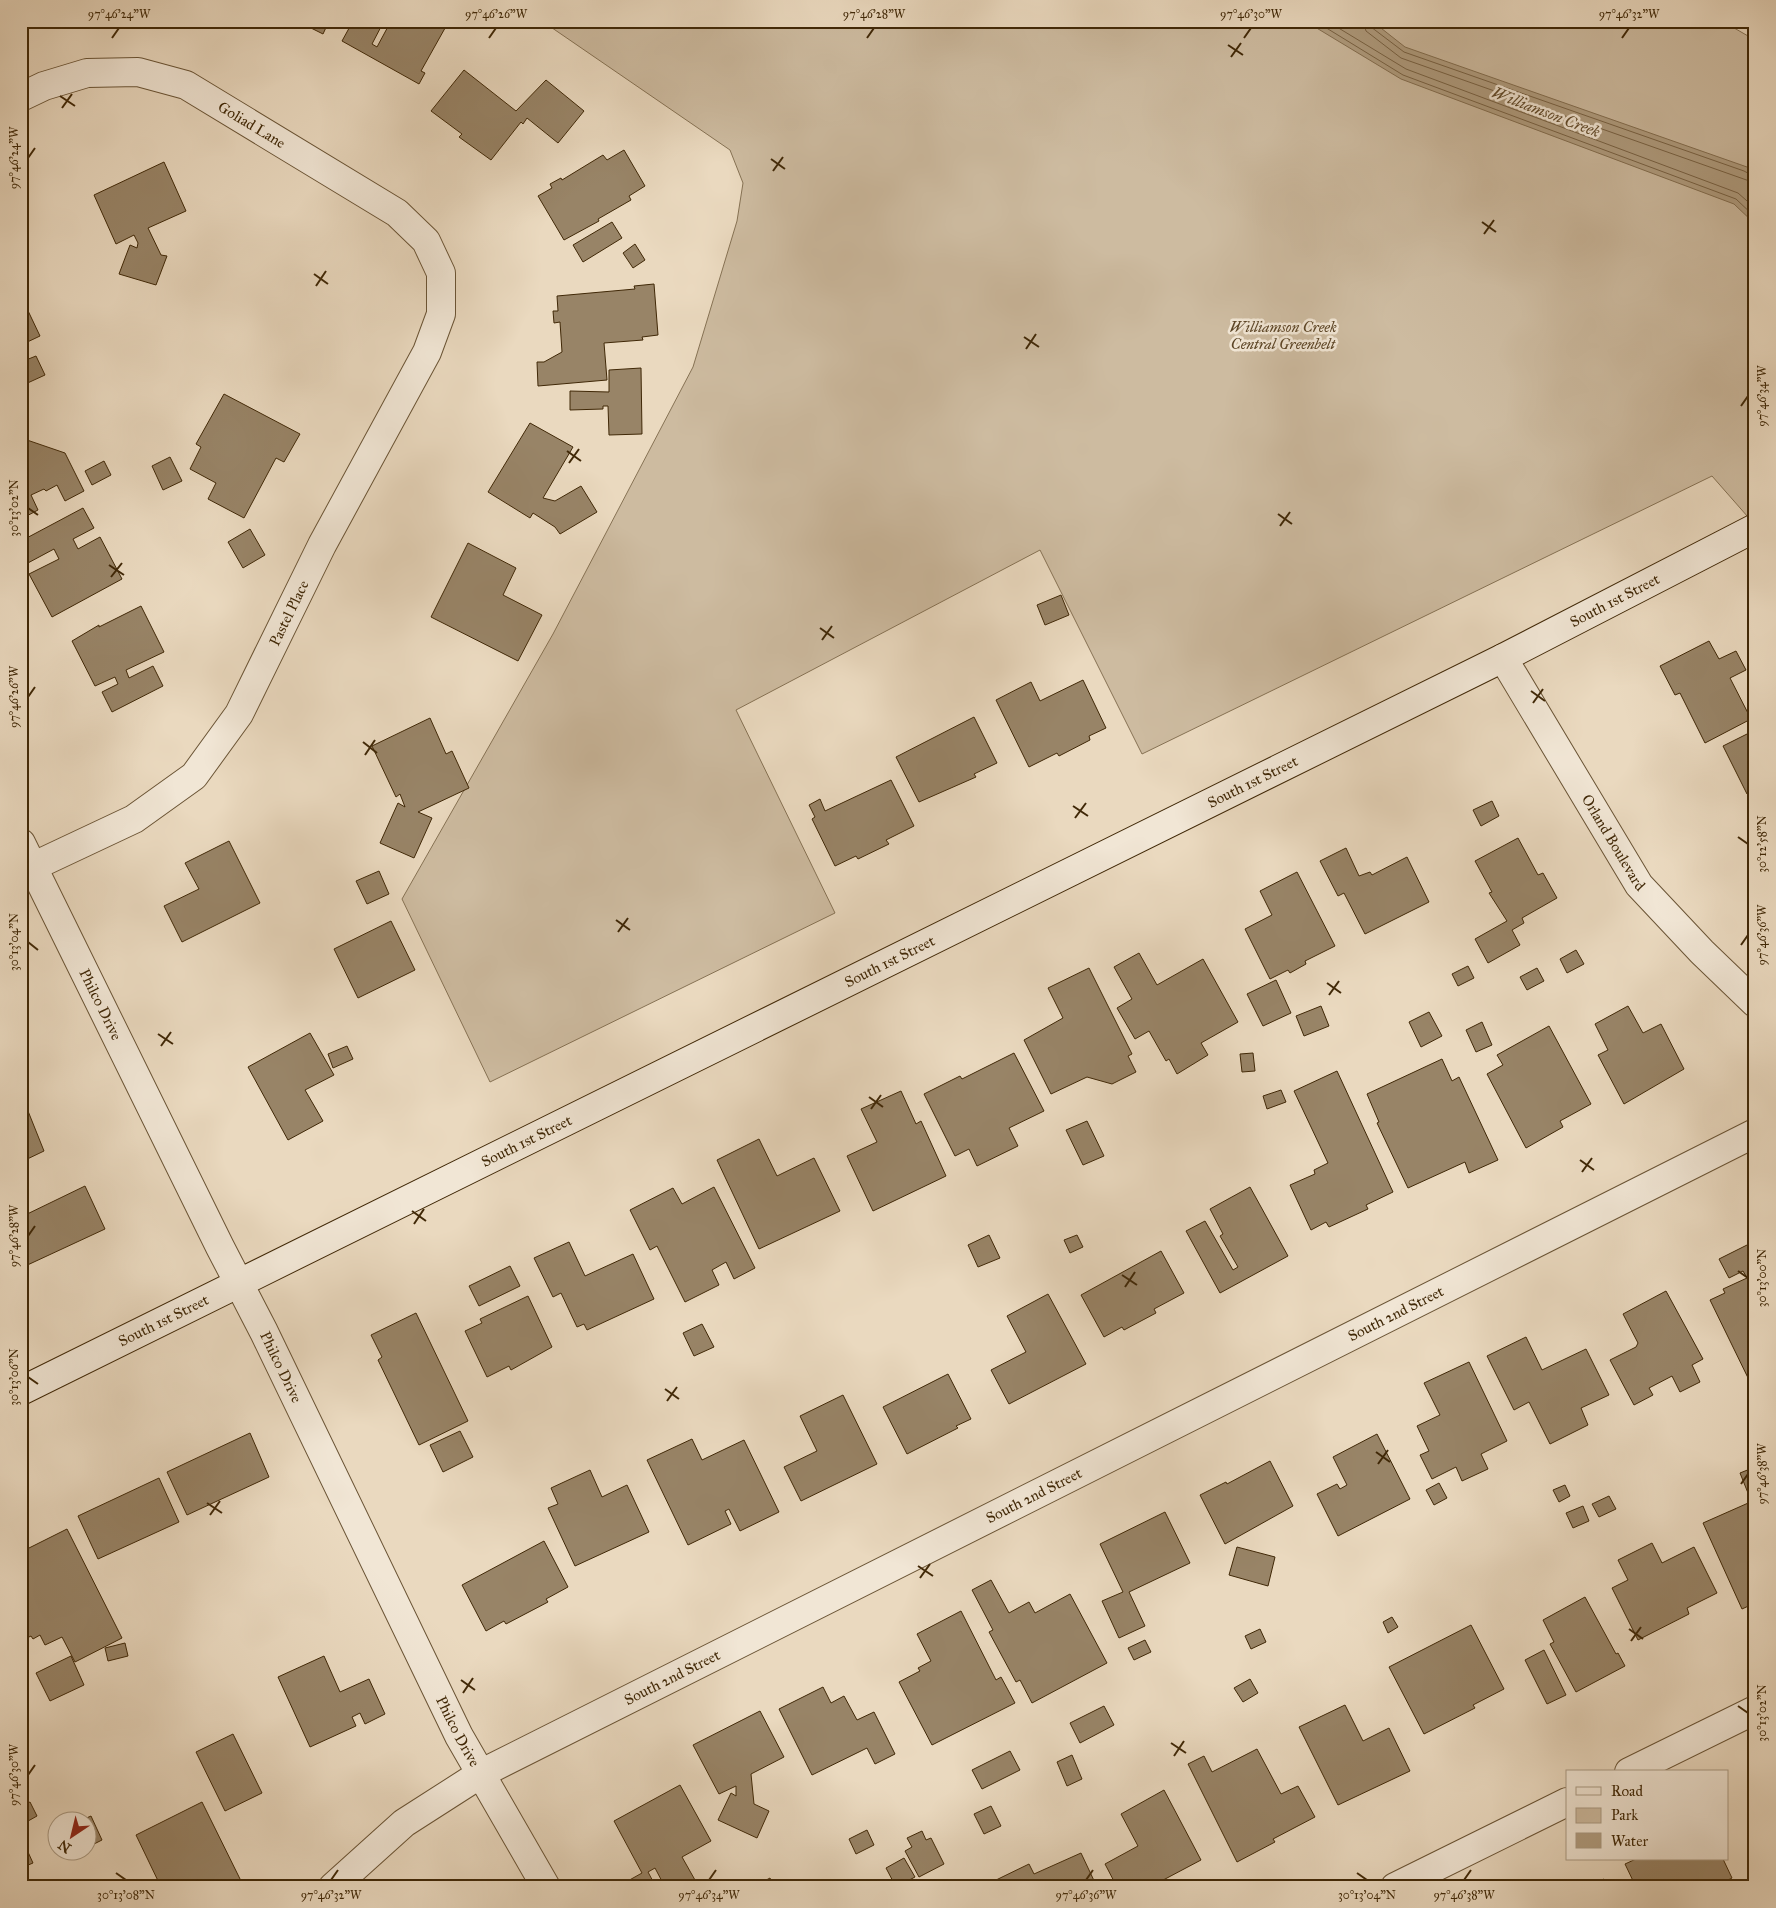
<svg xmlns="http://www.w3.org/2000/svg" width="1776" height="1908" font-family="'IM FELL Great Primer',serif">
	<style>
		.green { fill: #cdbba0; stroke: #867254 }
		.water { fill: #b09d80; stroke: #836e50 }
		.lines { fill: none; stroke-linecap: round; stroke-linejoin: round }
		.shore { stroke: #786244; stroke-width: 1 }
		.building { fill: #988467; stroke: #402807 }
		.street-casing { stroke: #6a5435; stroke-width: 30 }
		.secondary-casing { stroke: #402807; stroke-width: 30 }
		.street { stroke: #f1e6d5; stroke-width: 28 }
		.secondary { stroke: #f1e6d5; stroke-width: 28 }
		.ticks { fill: none; stroke: #402807; stroke-width: 2 }
		.labels { text-anchor: middle; dominant-baseline: central; stroke-width: 5; stroke-linejoin: round; paint-order: stroke }
		.street-label { font-size: 15px; fill: #402807; stroke: #f1e6d5 }
		.park-label { font-size: 15px; font-style: italic; fill: #5c4526; stroke: #f1e6d5 }
		.water-label { font-size: 16px; font-style: italic; fill: #624b2b; stroke: #f1e6d5 }
		.neatline { fill: none; stroke: #402807; stroke-width: 2 }
		.ticks-label { font-size: 12px; text-anchor: middle; fill: #402807 }
	</style>
	<rect width="100%" height="100%" fill="#ead9bf"/>
	<filter id="stains"><feTurbulence type="fractalNoise" baseFrequency=".004" numOctaves="4"/><feColorMatrix values="0 0 0 0 .2 0 0 0 0 .09 0 0 0 0 .02 0 0 0 .5 -.17"/></filter>
	<radialGradient id="worn" r=".72"><stop offset=".6" stop-color="#630" stop-opacity="0"/><stop offset="1" stop-color="#630" stop-opacity=".3"/></radialGradient>
	<path class="green" d="M542,21H1722L1755,40V525L1712,476L1142,754L1040,550L736,710L835,913L490,1082L402,899L553,634L693,367L737,221L743,183L730,150Z"/>
	<path class="water" d="M1305,21H1372L1405,47L1747,167L1755,173V224L1734,204L1401,79Z"/>
	<g class="lines">
		<g class="shore">
			<path d="M1315,21L1403,75L1736,199L1755,217"/>
			<path d="M1327,21L1406,69L1738,193L1755,208"/>
			<path d="M1363,21L1366,31L1401,58L1755,183"/>
			<path d="M1369,21L1371,27L1404,52L1744,171L1755,177"/>
		</g>
	</g>
	<g class="building">
		<path d="M297,21H329L323,34Z"/>
		<path d="M353,21H384L372,44L377,47L391,21H449L421,71L425,73L419,84L342,41Z"/>
		<path d="M464,70L516,111L546,80L584,111L558,143L527,118L523,124L521,122L491,160L459,137L462,134L431,111Z"/>
		<path d="M624,150L645,186L629,196L631,200L598,219L599,221L564,240L538,196L552,188L550,184L561,178L562,180L603,155L607,160Z"/>
		<path d="M164,162L186,211L148,228L161,255L167,256L156,285L119,274L130,245L137,248L138,243L134,235L116,244L94,195Z"/>
		<path d="M612,222L622,238L583,262L573,245Z"/>
		<path d="M635,244L645,260L633,268L623,253Z"/>
		<path d="M654,284L658,335L642,337L643,340L604,343L607,380L538,386L537,362H544L562,352L560,322L554,323L553,311H558L557,296L635,289L634,286Z"/>
		<path d="M21,296L40,336L21,345Z"/>
		<path d="M36,356L45,375L21,386V362Z"/>
		<path d="M641,368L642,434L609,435L608,406H603V409L570,410V391L609,392V370Z"/>
		<path d="M224,394L300,434L284,462L276,458L244,518L208,499L216,483L190,469L201,447L196,444Z"/>
		<path d="M530,423L573,447L543,498L555,501L581,486L597,512L560,534L555,527L533,513L530,518L488,492Z"/>
		<path d="M27,440L65,453L84,491L65,501L57,485L46,491L44,489L31,495L38,510L21,519V457Z"/>
		<path d="M170,457L182,481L163,490L152,466Z"/>
		<path d="M104,461L111,475L92,485L85,471Z"/>
		<path d="M83,508L94,528L73,539L78,549L100,537L122,579L52,617L29,574L59,559L54,549L26,564L21,555V541Z"/>
		<path d="M250,529L265,555L243,568L228,542Z"/>
		<path d="M468,543L516,568L503,595L542,615L518,661L431,617Z"/>
		<path d="M1061,595L1069,615L1045,625L1037,605Z"/>
		<path d="M141,606L164,652L126,670L129,678L153,666L163,686L112,712L102,692L118,684L115,677L95,686L72,641L99,625V627Z"/>
		<path d="M1709,641L1719,659L1736,651L1746,670L1730,678L1751,719L1705,743L1680,693L1675,695L1660,666Z"/>
		<path d="M1083,680L1106,728L1089,736L1090,740L1059,756L1057,753L1029,767L996,700L1031,682L1040,701Z"/>
		<path d="M974,717L997,763L974,774L976,777L919,802L896,757Z"/>
		<path d="M430,718L446,754L452,751L469,788L418,812L432,818L414,858L380,843L398,803L405,807L400,794L396,797L372,746Z"/>
		<path d="M1755,730V790L1747,794L1723,746Z"/>
		<path d="M891,780L914,826L886,840L889,844L858,859L856,856L835,866L812,819L815,817L809,805L820,799L825,811Z"/>
		<path d="M1492,801L1499,816L1481,826L1473,810Z"/>
		<path d="M1518,838L1538,875L1543,873L1557,898L1522,918L1524,923L1512,930L1520,945L1488,963L1475,939L1507,921L1489,893L1492,892L1475,861Z"/>
		<path d="M229,841L260,903L182,942L164,906L199,889L185,863Z"/>
		<path d="M1346,848L1359,876L1370,872L1372,875L1407,857L1429,902L1365,934L1344,893L1338,896L1320,861Z"/>
		<path d="M379,871L389,894L367,904L356,881Z"/>
		<path d="M1297,872L1335,946L1305,961L1306,964L1290,973L1288,970L1270,979L1245,929L1272,915L1260,891Z"/>
		<path d="M391,921L415,970L358,998L334,949Z"/>
		<path d="M1576,950L1584,964L1567,973L1560,959Z"/>
		<path d="M1139,953L1157,985L1203,959L1238,1022L1201,1043L1208,1055L1177,1074L1169,1059L1166,1061L1149,1031L1135,1039L1117,1008L1132,999L1114,967Z"/>
		<path d="M1468,966L1474,978L1458,986L1452,974Z"/>
		<path d="M1089,968L1132,1054L1128,1056L1136,1072L1112,1084L1087,1077L1051,1094L1024,1040L1063,1018L1048,988Z"/>
		<path d="M1537,968L1544,981L1527,990L1520,977Z"/>
		<path d="M1276,980L1291,1013L1263,1026L1247,994Z"/>
		<path d="M1321,1006L1329,1026L1304,1036L1296,1016Z"/>
		<path d="M1628,1006L1643,1033L1661,1024L1684,1069L1624,1104L1598,1055L1608,1050L1595,1024Z"/>
		<path d="M1429,1012L1442,1036L1421,1047L1409,1022Z"/>
		<path d="M1482,1022L1492,1045L1476,1052L1466,1030Z"/>
		<path d="M1549,1026L1591,1104L1560,1121L1563,1127L1526,1148L1487,1074L1503,1065L1497,1055Z"/>
		<path d="M310,1033L334,1075L305,1090L323,1121L288,1140L248,1067Z"/>
		<path d="M347,1046L353,1059L333,1068L328,1054Z"/>
		<path d="M1014,1053L1044,1111L1009,1128L1018,1146L977,1166L969,1149L955,1156L924,1094L960,1076L962,1079Z"/>
		<path d="M1253,1053L1255,1071L1242,1072L1240,1054Z"/>
		<path d="M1442,1059L1452,1081L1459,1077L1498,1160L1469,1173L1465,1162L1408,1188L1377,1123L1379,1122L1367,1094Z"/>
		<path d="M1337,1071L1393,1192L1366,1205L1368,1209L1329,1227L1326,1222L1311,1230L1290,1185L1315,1174L1314,1170L1328,1163L1294,1091Z"/>
		<path d="M1281,1090L1286,1102L1267,1109L1263,1096Z"/>
		<path d="M901,1091L916,1124L921,1121L946,1176L873,1211L847,1156L877,1142L861,1109Z"/>
		<path d="M21,1107L24,1113L28,1111L44,1151L21,1162Z"/>
		<path d="M1087,1121L1104,1156L1083,1165L1066,1130Z"/>
		<path d="M759,1139L777,1176L814,1158L840,1211L759,1249L717,1160Z"/>
		<path d="M85,1186L105,1229L21,1268V1217Z"/>
		<path d="M714,1187L755,1268L734,1279L726,1262L712,1270L719,1285L685,1302L657,1246L650,1250L630,1210L673,1188L682,1204Z"/>
		<path d="M1250,1187L1288,1256L1220,1293L1186,1231L1205,1221L1233,1270L1238,1267L1220,1236L1223,1234L1210,1209Z"/>
		<path d="M989,1235L1000,1258L978,1267L968,1245Z"/>
		<path d="M1077,1235L1083,1247L1070,1253L1064,1240Z"/>
		<path d="M1755,1241V1385L1752,1386L1710,1300L1725,1293L1723,1289L1747,1278L1743,1271L1729,1278L1719,1259Z"/>
		<path d="M569,1242L585,1276L633,1254L654,1299L587,1330L584,1324L577,1327L561,1293L553,1297L534,1258Z"/>
		<path d="M1161,1251L1184,1293L1154,1309L1156,1313L1124,1330L1122,1327L1104,1337L1081,1295Z"/>
		<path d="M510,1266L520,1286L479,1306L469,1286Z"/>
		<path d="M1666,1291L1703,1359L1692,1365L1700,1382L1680,1392L1672,1376L1649,1388L1653,1395L1634,1405L1610,1360L1636,1347L1638,1343L1623,1314Z"/>
		<path d="M1048,1294L1086,1364L1009,1404L991,1370L1026,1352L1007,1316Z"/>
		<path d="M528,1296L552,1347L511,1370L509,1366L487,1377L465,1331L482,1323L480,1319Z"/>
		<path d="M416,1313L468,1421L419,1445L378,1360L382,1357L371,1335Z"/>
		<path d="M702,1324L714,1347L694,1356L683,1333Z"/>
		<path d="M1526,1337L1542,1370L1586,1349L1609,1395L1581,1408L1588,1425L1550,1444L1529,1402L1514,1410L1487,1356Z"/>
		<path d="M1469,1362L1507,1441L1481,1454L1488,1469L1462,1481L1456,1467L1432,1479L1420,1455L1429,1451L1417,1426L1440,1415L1424,1383Z"/>
		<path d="M948,1374L971,1419L956,1426L958,1428L907,1454L883,1407Z"/>
		<path d="M843,1395L877,1464L801,1501L784,1467L817,1451L800,1416Z"/>
		<path d="M460,1431L473,1457L443,1472L430,1445Z"/>
		<path d="M250,1433L269,1477L187,1515L167,1472Z"/>
		<path d="M1377,1434L1410,1499L1338,1536L1317,1494L1337,1484L1340,1489L1347,1485L1333,1457Z"/>
		<path d="M692,1439L702,1460L744,1440L779,1512L740,1531L729,1509L725,1511L731,1524L688,1545L647,1460Z"/>
		<path d="M1270,1461L1293,1506L1225,1544L1200,1495L1226,1482L1227,1484Z"/>
		<path d="M1755,1467V1490L1748,1493L1740,1473Z"/>
		<path d="M590,1470L602,1497L627,1485L649,1532L575,1566L548,1508L558,1504L551,1488Z"/>
		<path d="M159,1478L179,1522L98,1559L78,1516Z"/>
		<path d="M1439,1483L1447,1498L1434,1505L1426,1490Z"/>
		<path d="M1565,1485L1570,1496L1559,1502L1553,1490Z"/>
		<path d="M1609,1496L1616,1509L1599,1517L1592,1504Z"/>
		<path d="M1755,1500V1603L1742,1609L1703,1523Z"/>
		<path d="M1583,1506L1589,1521L1573,1528L1566,1513Z"/>
		<path d="M1165,1512L1190,1563L1129,1592L1145,1626L1119,1638L1102,1601L1123,1592L1100,1544Z"/>
		<path d="M67,1529L122,1638L75,1662L62,1637L45,1645L40,1635L33,1639L31,1636L21,1641V1542L25,1550Z"/>
		<path d="M544,1541L568,1587L546,1599L548,1602L506,1624L504,1621L486,1631L462,1585Z"/>
		<path d="M1652,1543L1662,1563L1694,1547L1717,1593L1687,1608L1689,1614L1638,1640L1612,1588L1628,1580L1618,1560Z"/>
		<path d="M1237,1547L1275,1557L1268,1586L1229,1575Z"/>
		<path d="M991,1580L1009,1613L1029,1602L1035,1613L1070,1594L1107,1663L1032,1703L1020,1680L1016,1682L989,1632L993,1630L972,1590Z"/>
		<path d="M1585,1597L1616,1654L1618,1653L1625,1666L1576,1692L1550,1644L1554,1642L1543,1620Z"/>
		<path d="M961,1611L996,1680L1001,1677L1015,1703L932,1745L899,1682L920,1671L918,1668L931,1661L917,1634Z"/>
		<path d="M1392,1617L1398,1627L1388,1633L1383,1622Z"/>
		<path d="M1471,1625L1504,1689L1473,1705L1475,1708L1424,1734L1389,1667Z"/>
		<path d="M1260,1629L1266,1642L1251,1649L1245,1636Z"/>
		<path d="M1145,1640L1151,1652L1134,1660L1128,1648Z"/>
		<path d="M125,1643L128,1656L108,1661L105,1648Z"/>
		<path d="M1544,1650L1566,1695L1547,1704L1525,1660Z"/>
		<path d="M71,1656L84,1685L50,1701L36,1673Z"/>
		<path d="M324,1656L340,1692L369,1679L385,1714L365,1724L360,1713L352,1717L356,1726L310,1747L278,1677Z"/>
		<path d="M1250,1679L1258,1693L1243,1702L1234,1688Z"/>
		<path d="M823,1687L831,1703L844,1696L857,1720L874,1712L895,1754L875,1764L867,1748L812,1775L779,1709Z"/>
		<path d="M1345,1705L1363,1741L1389,1728L1410,1771L1338,1805L1299,1727Z"/>
		<path d="M1104,1706L1114,1725L1080,1743L1070,1723Z"/>
		<path d="M760,1711L784,1757L751,1774L754,1804L769,1811L757,1838L718,1820L731,1793L736,1796V1786L719,1794L693,1745Z"/>
		<path d="M233,1734L262,1793L225,1811L196,1752Z"/>
		<path d="M1257,1749L1281,1794L1298,1786L1315,1817L1273,1839L1275,1842L1237,1862L1188,1764L1204,1756L1212,1772Z"/>
		<path d="M1010,1751L1020,1770L982,1789L972,1770Z"/>
		<path d="M1072,1755L1082,1779L1067,1786L1057,1762Z"/>
		<path d="M680,1785L711,1841L682,1857L695,1880L683,1887H665L655,1868L648,1872L656,1887H617L642,1873L614,1821Z"/>
		<path d="M1164,1790L1201,1860L1150,1887H1117L1105,1864L1138,1846L1121,1814Z"/>
		<path d="M30,1802L37,1816L21,1825V1806Z"/>
		<path d="M202,1802L244,1887H161L136,1835Z"/>
		<path d="M991,1806L1001,1826L984,1834L974,1814Z"/>
		<path d="M91,1816L102,1840L88,1847V1820H82Z"/>
		<path d="M867,1830L874,1845L856,1854L849,1839Z"/>
		<path d="M922,1831L926,1840L931,1838L944,1864L919,1877L905,1851L912,1847L907,1838Z"/>
		<path d="M23,1841L33,1863L21,1868V1842Z"/>
		<path d="M1081,1853L1097,1887H997L994,1881L1029,1864L1034,1874Z"/>
		<path d="M904,1858L915,1877L896,1887L886,1868Z"/>
		<path d="M1636,1859H1723L1732,1878L1714,1887H1636L1625,1864Z"/>
		<path d="M770,1878L774,1887H755V1886Z"/>
		<path d="M1604,1879L1607,1887H1588Z"/>
	</g>
	<g class="lines">
		<g class="street-casing">
			<g id="street">
				<path id="s1" d="M21,97L44,86L87,73L138,72L186,85L397,213L426,241L441,273V314L427,352L322,545L239,714L194,776L134,819L32,867"/>
				<path id="s2" d="M1503,658L1639,885L1702,952L1755,1003"/>
				<path id="s3" d="M21,843L220,1247L264,1332L459,1736L546,1887"/>
				<path d="M1629,1772L1755,1710"/>
				<path id="s4" d="M333,1887L404,1823L482,1773L1755,1133"/>
				<path d="M1395,1887L1567,1802"/>
			</g>
		</g>
		<g class="secondary-casing">
			<g id="secondary">
				<path id="s5" d="M21,1391L1503,658L1755,528"/>
			</g>
		</g>
		<use href="#street" class="street"/>
		<use href="#secondary" class="secondary"/>
	</g>
	<path class="ticks" d="M112,38L119,28M489,38L496,28M867,38L874,28M1244,38L1251,28M1622,38L1629,28M1228,45L1243,55M1231,57L1241,43M60,96L75,106M62,108L72,94M28,158L35,148M771,159L785,169M773,171L783,157M1482,222L1496,232M1484,234L1494,220M314,274L328,284M316,286L326,271M1024,337L1039,347M1026,349L1036,334M1741,406L1748,396M567,451L581,461M569,463L579,449M28,508L38,515M1278,514L1292,524M1280,526L1290,512M109,565L124,575M111,577L122,563M820,628L834,638M822,640L832,626M1531,691L1545,701M28,697L35,687M1533,703L1543,689M363,742L377,753M365,755L375,740M1073,806L1088,816M1075,818L1086,803M1738,837L1748,844M616,920L630,930M618,932L628,918M28,942L38,950M1741,945L1748,935M1327,983L1341,993M1329,995L1339,981M158,1034L173,1044M161,1046L171,1032M869,1097L883,1107M871,1109L881,1095M1580,1160L1594,1170M1582,1172L1592,1158M412,1211L426,1221M414,1224L424,1209M28,1236L35,1226M1738,1271L1748,1278M1122,1275L1137,1285M1125,1287L1135,1272M28,1377L38,1384M665,1389L679,1399M667,1401L677,1387M1376,1452L1390,1462M1378,1464L1388,1450M1741,1484L1748,1474M207,1503L222,1513M210,1515L220,1501M918,1566L933,1576M920,1578L930,1564M1629,1629L1643,1639M1631,1641L1641,1627M461,1680L475,1690M463,1693L473,1678M1738,1706L1748,1713M1171,1743L1186,1753M1174,1756L1184,1741M28,1775L35,1765M116,1873L126,1880M1357,1873L1367,1880M331,1880L338,1870M709,1880L716,1870M1086,1880L1093,1870M1464,1880L1471,1870"/>
	<g class="labels">
		<g class="street-label">
			<text stroke="none"><textPath href="#s1" startOffset="248">Goliad Lane</textPath></text>
			<text stroke="none"><textPath href="#s5" startOffset="1779">South 1st Street</textPath></text>
			<text transform="translate(289 613) rotate(-64)">Pastel Place</text>
			<text stroke="none"><textPath href="#s5" startOffset="1374">South 1st Street</textPath></text>
			<text stroke="none"><textPath href="#s2" startOffset="215">Orland Boulevard</textPath></text>
			<text stroke="none"><textPath href="#s5" startOffset="969">South 1st Street</textPath></text>
			<text stroke="none"><textPath href="#s3" startOffset="180">Philco Drive</textPath></text>
			<text stroke="none"><textPath href="#s5" startOffset="564">South 1st Street</textPath></text>
			<text stroke="none"><textPath href="#s4" startOffset="1211">South 2nd Street</textPath></text>
			<text stroke="none"><textPath href="#s5" startOffset="159">South 1st Street</textPath></text>
			<text stroke="none"><textPath href="#s3" startOffset="585">Philco Drive</textPath></text>
			<text stroke="none"><textPath href="#s4" startOffset="806">South 2nd Street</textPath></text>
			<text stroke="none"><textPath href="#s4" startOffset="401">South 2nd Street</textPath></text>
			<text stroke="none"><textPath href="#s3" startOffset="990">Philco Drive</textPath></text>
		</g>
		<g class="park-label">
			<text x="1283" y="327">Williamson Creek<tspan x="1283" dy="17">Central Greenbelt</tspan></text>
		</g>
		<g class="water-label">
			<text transform="translate(1546 112) rotate(21)">Williamson Creek</text>
		</g>
	</g>
	<rect width="1776" height="1908" fill="none" stroke="#ead9bf" stroke-width="55"/>
	<rect x="1566" y="1770" width="162" height="90" fill="#f1e6d5" stroke="#aa9a83"/>
	<rect x="1576" y="1787" width="25" height="8" fill="#f1e6d5" stroke="#aa9a83"/>
	<text x="1611" y="1796" font-size="15" fill="#402807">Road</text>
	<rect x="1576" y="1808" width="25" height="15" fill="#cdbba0" stroke="#aa9a83"/>
	<text x="1611" y="1820" font-size="15" fill="#402807">Park</text>
	<rect x="1576" y="1833" width="25" height="15" fill="#b09d80" stroke="#aa9a83"/>
	<text x="1611" y="1846" font-size="15" fill="#402807">Water</text>
	<g transform="translate(72 1836) rotate(215)"><circle r="24" fill="#f1e6d5" stroke="#aa9a83"/>
	<path d="M0-4L9 19L0 12L-9 19Z" fill="#8f2418"/>
	<text y="-8" font-size="14" font-weight="bold" text-anchor="middle" fill="#402807">N</text>
	</g>
	<rect x="28" y="28" width="1720" height="1852" class="neatline"/>
	<g class="ticks-label">
		<text x="119" y="18">97°46'24"W</text>
		<text x="496" y="18">97°46'26"W</text>
		<text x="874" y="18">97°46'28"W</text>
		<text x="1251" y="18">97°46'30"W</text>
		<text x="1629" y="18">97°46'32"W</text>
		<text transform="translate(14 158) rotate(-90)" y="4">97°46'24"W</text>
		<text transform="translate(1762 396) rotate(-90)" y="4">97°46'34"W</text>
		<text transform="translate(14 508) rotate(-90)" y="4">30°13'02"N</text>
		<text transform="translate(14 697) rotate(-90)" y="4">97°46'26"W</text>
		<text transform="translate(1762 844) rotate(-90)" y="4">30°12'58"N</text>
		<text transform="translate(1762 935) rotate(-90)" y="4">97°46'36"W</text>
		<text transform="translate(14 942) rotate(-90)" y="4">30°13'04"N</text>
		<text transform="translate(14 1236) rotate(-90)" y="4">97°46'28"W</text>
		<text transform="translate(1762 1278) rotate(-90)" y="4">30°13'00"N</text>
		<text transform="translate(14 1377) rotate(-90)" y="4">30°13'06"N</text>
		<text transform="translate(1762 1474) rotate(-90)" y="4">97°46'38"W</text>
		<text transform="translate(1762 1713) rotate(-90)" y="4">30°13'02"N</text>
		<text transform="translate(14 1775) rotate(-90)" y="4">97°46'30"W</text>
		<text x="126" y="1899">30°13'08"N</text>
		<text x="331" y="1899">97°46'32"W</text>
		<text x="709" y="1899">97°46'34"W</text>
		<text x="1086" y="1899">97°46'36"W</text>
		<text x="1367" y="1899">30°13'04"N</text>
		<text x="1464" y="1899">97°46'38"W</text>
	</g>
	<rect width="100%" height="100%" filter="url(#stains)"/>
	<rect width="100%" height="100%" fill="url(#worn)"/>
</svg>
